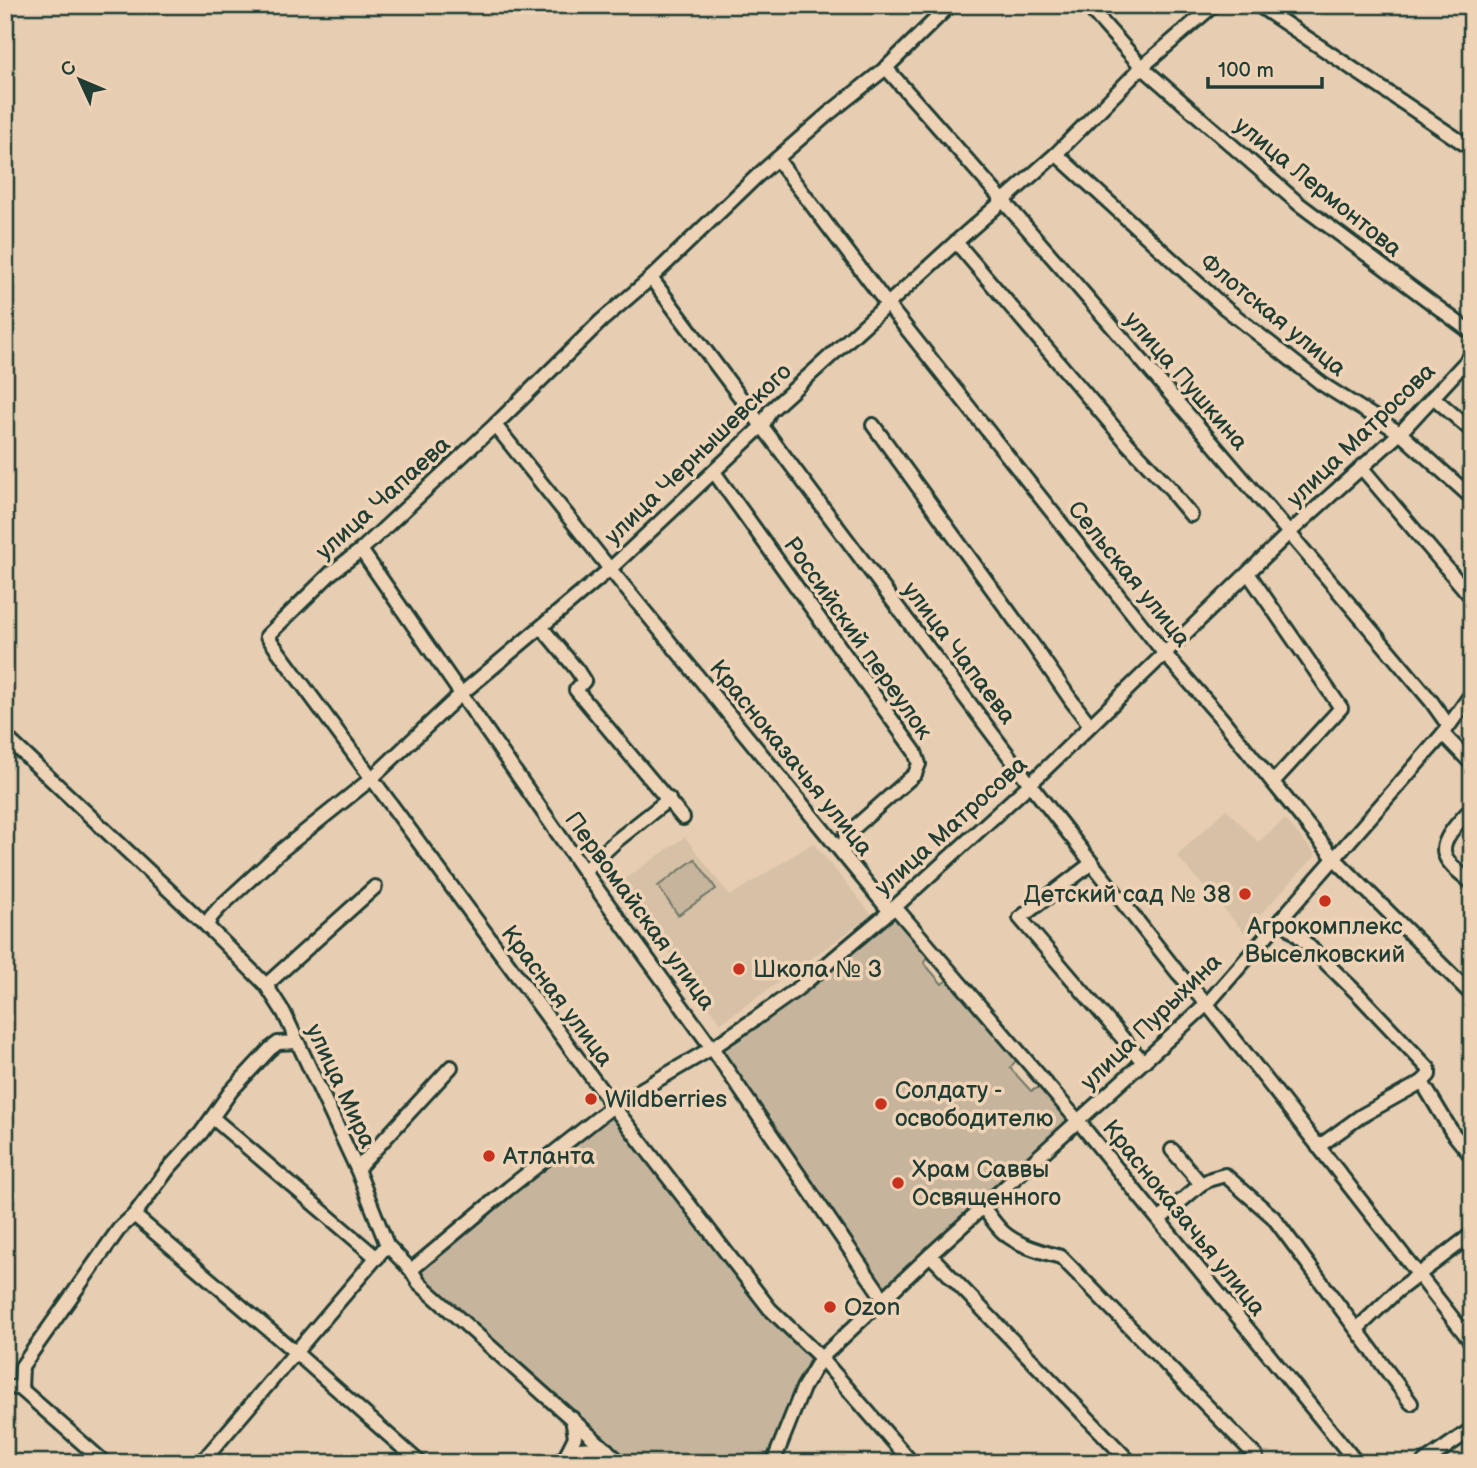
<svg xmlns="http://www.w3.org/2000/svg" width="1477" height="1468" font-family="'Balsamiq Sans',sans-serif">
	<style>
		.built { fill: #d6c1a6 }
		.green { fill: #c6b59c; stroke: #727968; stroke-width: 2 }
		.lines { fill: none; stroke-linecap: round; stroke-linejoin: round }
		.minor-casing { stroke: #1f3d34; stroke-width: 18 }
		.minor { stroke: #efd3b6; stroke-width: 12 }
		.poi-dot { fill: #c8321e; stroke: #efd3b6; stroke-width: 2.5 }
		.labels { text-anchor: middle; dominant-baseline: central; stroke-width: 7; stroke-linejoin: round; paint-order: stroke }
		.street-label { font-size: 24px; fill: #1f3d34; stroke: #efd3b6 }
		.poi-label { font-size: 24px; fill: #1f3d34; stroke: #efd3b6; text-anchor: start }
	</style>
	<rect width="100%" height="100%" fill="#e7cdb1"/>
	<filter id="ink" filterUnits="userSpaceOnUse"><feTurbulence type="fractalNoise" baseFrequency=".0143" numOctaves="2"/><feDisplacementMap in="SourceGraphic" scale="14" xChannelSelector="R" yChannelSelector="G"/><feConvolveMatrix kernelMatrix="1 2 1 2 8 2 1 2 1" color-interpolation-filters="sRGB"/></filter>
	<g filter="url(#ink)">
		<g class="built">
			<path d="M1226,809L1258,842L1285,819L1316,855L1244,932L1177,856Z"/>
			<path d="M685,837L730,896L813,843L872,915L721,1023L619,883Z"/>
		</g>
		<g class="green">
			<path d="M695,859L716,889L678,915L658,886Z"/>
			<path d="M892,912L927,956L924,963L942,984L947,980L1018,1058L1010,1068L1031,1091L1042,1086L1071,1120L889,1287L877,1282L721,1056L720,1049Z"/>
			<path d="M607,1116L616,1118L809,1352L810,1357L776,1442L770,1448L765,1463H626L422,1280V1268L424,1264Z"/>
		</g>
		<g class="lines">
			<g class="minor-casing">
				<g id="minor">
					<path d="M1087,5L1142,67L1299,204L1472,333"/>
					<path d="M1258,5L1472,149"/>
					<path d="M886,68C1071,276 1252,488 1431,701L1448,725"/>
					<path d="M1056,154L1225,308L1322,384L1400,433L1472,498"/>
					<path d="M777,159L887,304L1164,653L1221,718L1334,858L1472,995"/>
					<path d="M956,242L1128,444L1171,489L1175,496L1191,515"/>
					<path d="M651,278L1030,784L1178,973L1207,1004L1472,1343"/>
					<path d="M1433,397L1472,431"/>
					<path d="M495,425L610,569L887,908L895,907L1078,1121L1357,1463"/>
					<path d="M873,425L1033,645L1071,700L1090,725"/>
					<path d="M1361,467L1472,598"/>
					<path d="M714,472L915,752L919,764L915,774L846,835L843,854"/>
					<path d="M361,550L584,871L712,1048L883,1298"/>
					<path d="M1248,573L1341,708L1273,782"/>
					<path d="M542,628L577,670L584,681L576,690L683,818"/>
					<path d="M1443,734L1472,764"/>
					<path d="M5,736L207,926L266,985L284,1013L357,1169L387,1245L411,1270L419,1283L621,1463"/>
					<path d="M1472,808C1462,818 1439,841 1445,855C1449,866 1463,875 1472,883"/>
					<path d="M1092,863L1020,918L1143,1062"/>
					<path d="M584,871L616,841L669,799"/>
					<path d="M1281,919L1358,994L1429,1069V1075L1422,1082L1452,1132L1472,1157"/>
					<path d="M207,926L211,917L219,908L282,850L371,779L461,694L610,569L763,425L770,411L956,242L1056,154L1142,67L1214,5"/>
					<path d="M266,985L375,887"/>
					<path d="M213,1118L377,1258"/>
					<path d="M1318,1147L1361,1116L1422,1082"/>
					<path d="M1172,1150L1201,1184L1211,1179L1225,1175L1273,1217L1285,1233L1411,1403"/>
					<path d="M357,1169L451,1067"/>
					<path d="M983,1207C989,1215 996,1226 1004,1233C1019,1246 1043,1252 1061,1257L1256,1456"/>
					<path d="M134,1215L295,1352L420,1463"/>
					<path d="M1159,1220L1201,1184"/>
					<path d="M930,1255L1131,1463"/>
					<path d="M411,1270L509,1188L613,1106L712,1048L755,1019L800,987L895,907L1030,784L1290,532L1400,433L1472,355"/>
					<path d="M1357,1329L1397,1291L1472,1234"/>
					<path d="M5,1389L12,1387L21,1389L22,1366L119,1229L134,1215L169,1168L201,1133L231,1091L270,1049L278,1043L297,1042"/>
					<path d="M21,1389L105,1463"/>
					<path d="M568,1451L575,1437L572,1418"/>
					<path d="M201,1463L387,1245"/>
					<path d="M558,1463C573,1446 585,1447 607,1450"/>
					<path d="M773,1463L803,1388L821,1358L930,1255L1207,1004L1443,734L1472,693"/>
					<path d="M912,1463L821,1358L770,1309L613,1106L267,636L331,573L361,550L495,425L601,321L651,278L756,177L828,114L886,68L950,5"/>
					<path d="M1423,1463L1472,1429"/>
				</g>
			</g>
			<use href="#minor" class="minor"/>
		</g>
	</g>
	<g class="poi-dot">
		<circle cx="1245" cy="894" r="7"/>
		<circle cx="1325" cy="901" r="7"/>
		<circle cx="739" cy="969" r="7"/>
		<circle cx="591" cy="1099" r="7"/>
		<circle cx="881" cy="1104" r="7"/>
		<circle cx="489" cy="1156" r="7"/>
		<circle cx="898" cy="1183" r="7"/>
		<circle cx="830" cy="1307" r="7"/>
	</g>
	<g class="labels">
		<g class="street-label">
			<text transform="translate(1318 187) rotate(39)">улица Лермонтова</text>
			<text transform="translate(1273 315) rotate(39)">Флотская улица</text>
			<text transform="translate(1186 381) rotate(49)">улица Пушкина</text>
			<text transform="translate(1361 435) rotate(-44)">улица Матросова</text>
			<text transform="translate(698 454) rotate(-44)">улица Чернышевского</text>
			<text transform="translate(383 498) rotate(-42)">улица Чапаева</text>
			<text transform="translate(1129 574) rotate(51)">Сельская улица</text>
			<text transform="translate(858 638) rotate(55)">Российский переулок</text>
			<text transform="translate(959 653) rotate(53)">улица Чапаева</text>
			<text transform="translate(791 758) rotate(51)">Красноказачья улица</text>
			<text transform="translate(951 826) rotate(-42)">улица Матросова</text>
			<text transform="translate(640 911) rotate(54)">Первомайская улица</text>
			<text transform="translate(557 996) rotate(53)">Красная улица</text>
			<text transform="translate(1151 1022) rotate(-44)">улица Пурыхина</text>
			<text transform="translate(341 1086) rotate(65)">улица Мира</text>
			<text transform="translate(1184 1218) rotate(51)">Красноказачья улица</text>
		</g>
		<g class="poi-label">
			<text x="1231" y="894" text-anchor="end">Детский сад № 38</text>
			<text x="1325" y="926" text-anchor="middle">Агрокомплекс<tspan x="1325" dy="28">Выселковский</tspan></text>
			<text x="753" y="969">Школа № 3</text>
			<text x="895" y="1090">Солдату -<tspan x="895" dy="28">освободителю</tspan></text>
			<text x="605" y="1099">Wildberries</text>
			<text x="503" y="1156">Атланта</text>
			<text x="912" y="1169">Храм Саввы<tspan x="912" dy="28">Освященного</tspan></text>
			<text x="844" y="1307">Ozon</text>
		</g>
	</g>
	<rect width="1477" height="1468" fill="none" stroke="#efd3b6" stroke-width="28"/>
	<rect x="14" y="14" width="1449" height="1440" fill="none" stroke="#1f3d34" stroke-width="2.5" filter="url(#ink)"/>
	<g transform="translate(80 80) rotate(314)" stroke="#efd3b6" stroke-width="5" paint-order="stroke">
	<path d="M0-5L12 26L0 18L-12 26Z" fill="#1f3d34"/>
	<text y="-10" font-size="19" font-weight="bold" text-anchor="middle" fill="#1f3d34">С</text>
	</g>
	<path d="M1208 77v10h114v-10" fill="none" stroke="#1f3d34" stroke-width="3.5"/>
	<text x="1218" y="77" font-size="21" fill="#1f3d34" stroke="#efd3b6" stroke-width="5" paint-order="stroke">100 m</text>
</svg>
